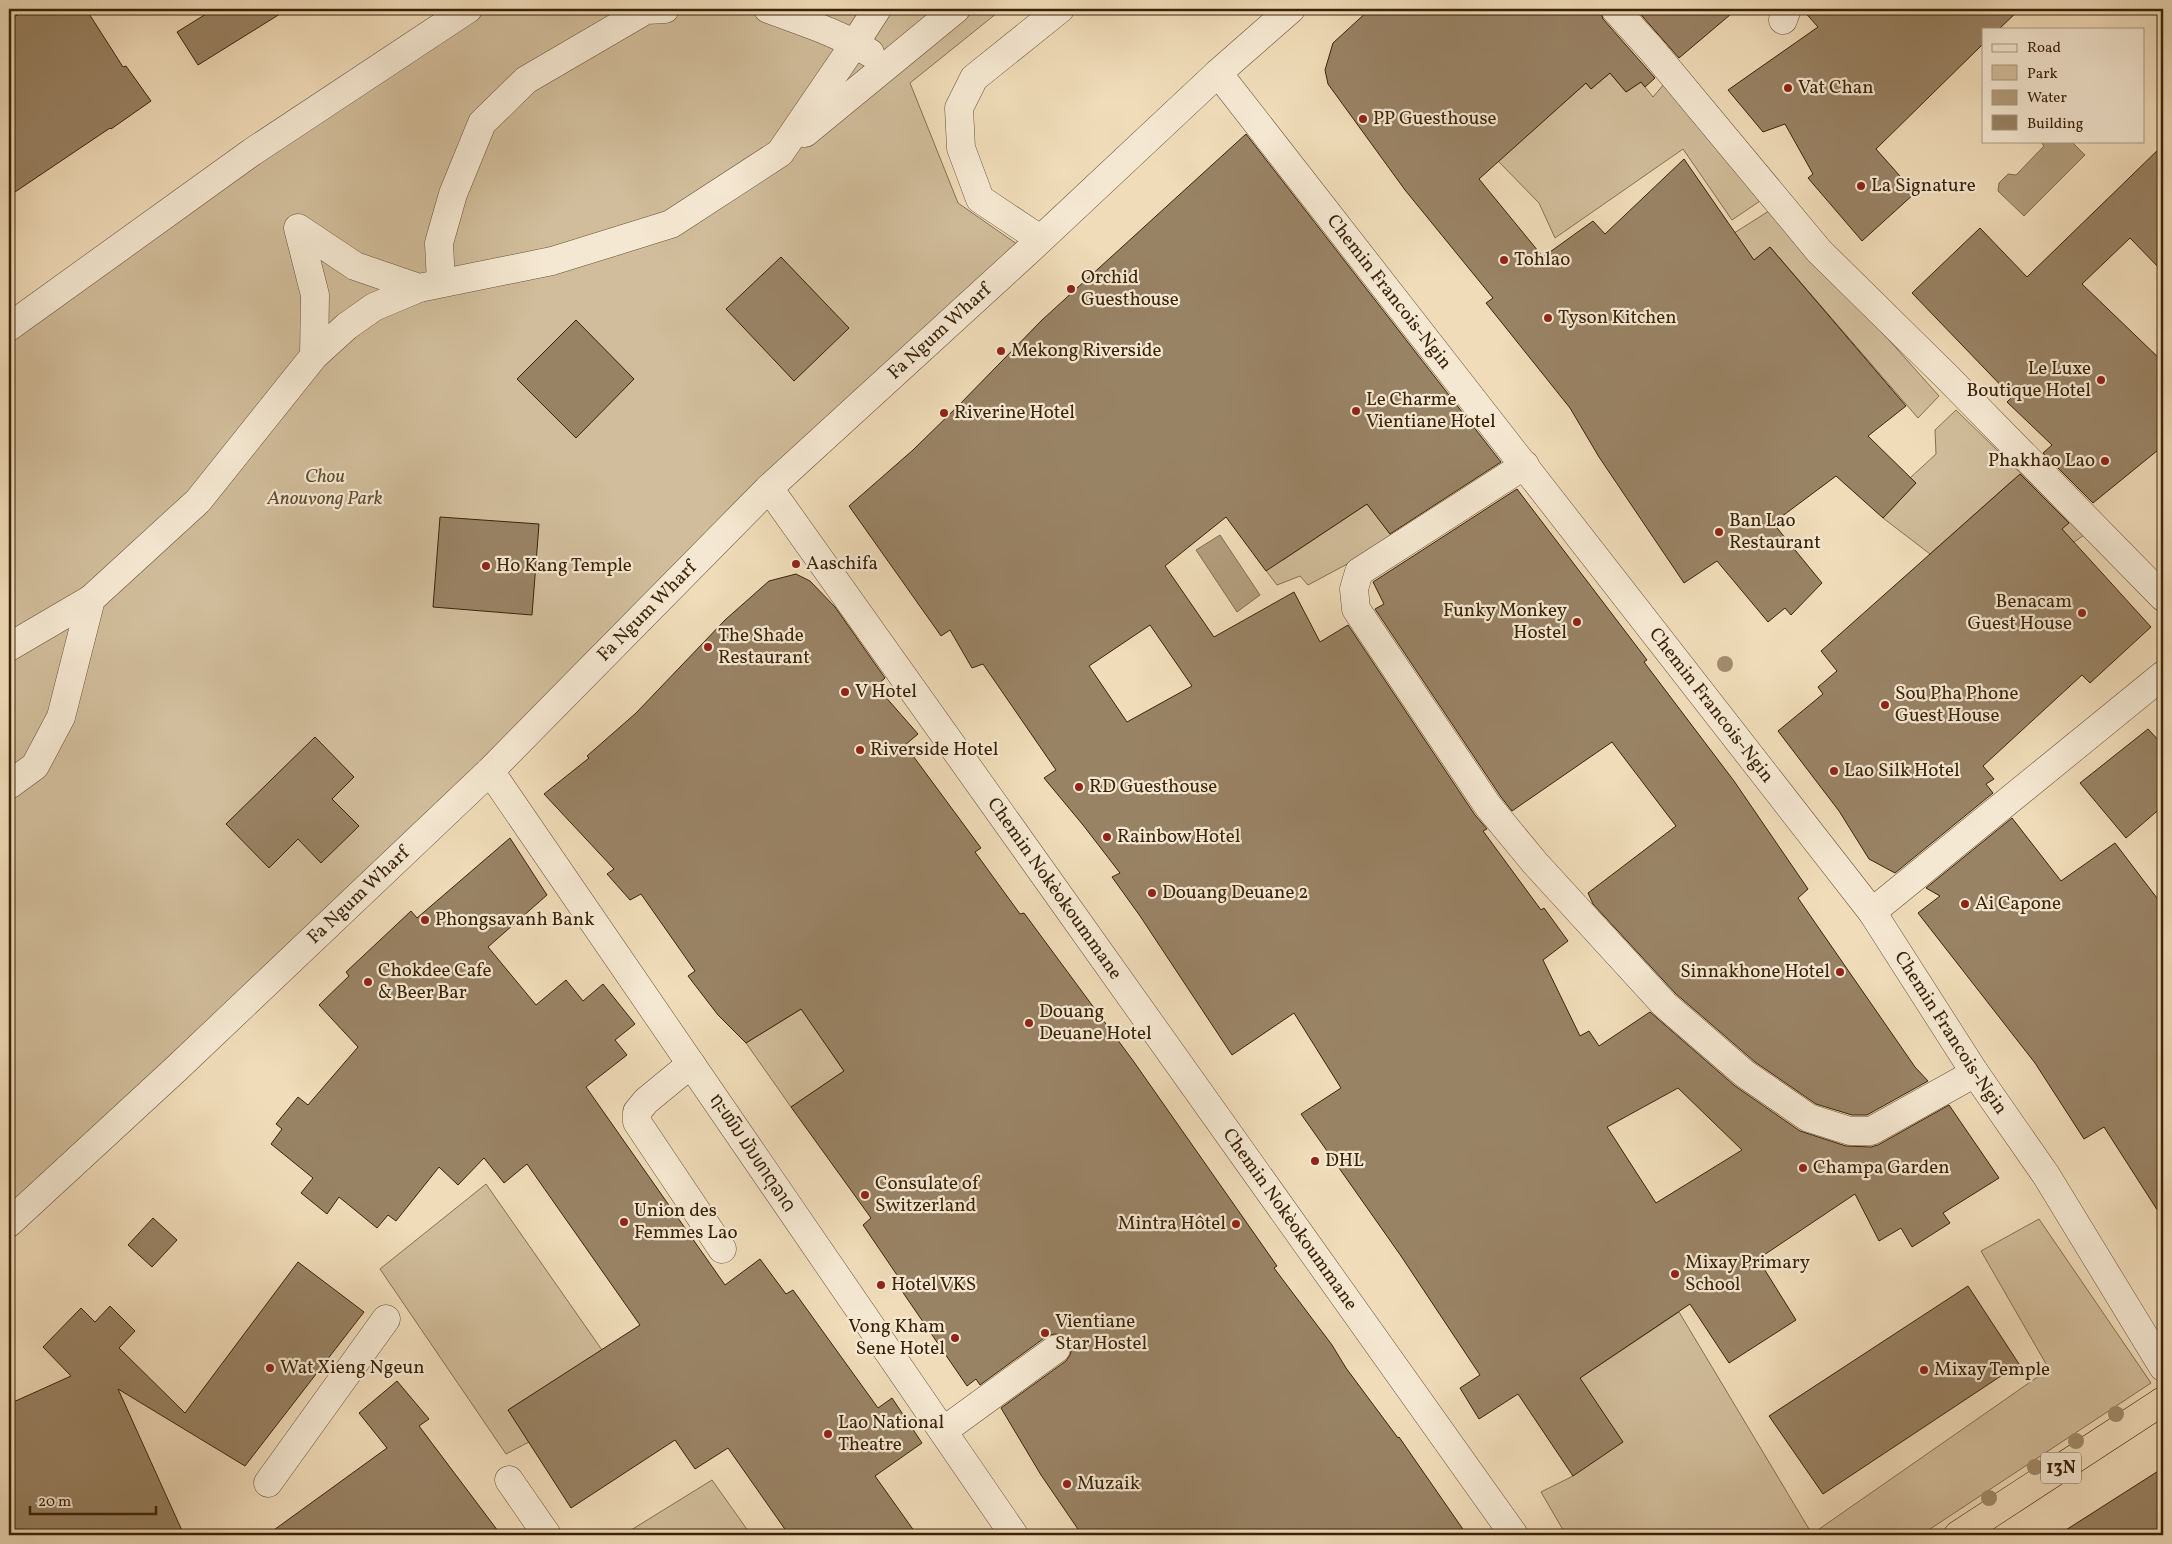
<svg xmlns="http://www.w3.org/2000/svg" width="2172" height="1544" font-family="Vollkorn,'Noto Sans Lao',serif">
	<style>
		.green { fill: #d1bd9b; stroke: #867052 }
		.water { fill: #b29d7d; stroke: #826c4f }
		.building { fill: #998365; stroke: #3a2309; fill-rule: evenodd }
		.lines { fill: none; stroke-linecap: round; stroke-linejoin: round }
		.minor-casing { stroke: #685135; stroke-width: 29 }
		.highway-casing { stroke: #3a2309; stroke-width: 29 }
		.minor { stroke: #f5e8d2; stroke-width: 28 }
		.highway { stroke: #f0dcb9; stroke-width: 28 }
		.tree { fill: #a18c6d }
		.poi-dot { fill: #8f2418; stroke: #f5e8d2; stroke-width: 2 }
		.labels { text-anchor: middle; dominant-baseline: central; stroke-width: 4.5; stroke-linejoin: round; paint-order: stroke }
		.shield { fill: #f5e8d2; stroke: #725e45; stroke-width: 1 }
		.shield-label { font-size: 18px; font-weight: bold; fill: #3a2309 }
		.poi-label { font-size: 19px; fill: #3a2309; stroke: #f5e8d2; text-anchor: start }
		.street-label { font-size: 19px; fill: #3a2309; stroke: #f5e8d2 }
		.park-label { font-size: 19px; font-style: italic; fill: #604a2e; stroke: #f5e8d2 }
	</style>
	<rect width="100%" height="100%" fill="#f0dcb9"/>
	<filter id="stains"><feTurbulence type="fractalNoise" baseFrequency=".004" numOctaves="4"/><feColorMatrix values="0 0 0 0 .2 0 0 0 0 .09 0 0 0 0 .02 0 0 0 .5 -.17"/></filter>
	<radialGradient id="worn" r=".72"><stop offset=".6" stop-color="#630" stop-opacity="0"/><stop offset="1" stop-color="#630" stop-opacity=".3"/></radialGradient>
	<g class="green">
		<path d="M463,9H1002L910,83L958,203L1024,249L9,1222V327Z"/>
		<path d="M1610,73L1626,92L1641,82L1653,97L1665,83L1763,199L1732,220L1683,149L1555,238L1539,203L1498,161L1586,83L1591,89Z"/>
		<path d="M1772,209L1939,396L1918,418L1770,247L1723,286L1701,254Z"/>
		<path d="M1956,410L2084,535L2074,542L2064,541L2012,481L1930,554L1883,518L1916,483L1910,478L1936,454L1935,430Z"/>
		<path d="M1367,504L1394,539L1308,585L1300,576L1277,585L1255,556L1283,560Z"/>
		<path d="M878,962L827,1046L844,1071L791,1107L746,1043Z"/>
		<path d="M486,1184L602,1350L508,1410L529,1442L506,1454L380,1269Z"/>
		<path d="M2039,1219L2151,1383L1921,1535H1566L1541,1492L1573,1476L1580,1378L1679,1312L1812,1534L2049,1369L1981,1251Z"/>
		<path d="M712,1480L751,1535H623Z"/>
	</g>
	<g class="water">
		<path d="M2040,141H2071L2085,155L2024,216L1998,191L1999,183L2008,174L2016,175L2044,146Z"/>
		<path d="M1220,535L1260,595L1237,612L1196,550Z"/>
	</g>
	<g class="building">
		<path d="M27,9H86L123,67L126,66L151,101L111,129L110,128L9,196V20Z"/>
		<path d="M214,9H288L198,65L177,32Z"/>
		<path d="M1370,9H1600L1603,19L1655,78L1645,87L1641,82L1626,92L1610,73L1591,89L1586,83L1479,179L1543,257L1593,221L1605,234L1684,159L1754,260L1770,247L1906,406L1868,436L1916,483L1883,518L1836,476L1773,523L1822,583L1791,615L1785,608L1768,622L1717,561L1684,583L1599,457L1570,408L1486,303L1493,298L1405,190L1328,84L1325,70L1333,43Z"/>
		<path d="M1636,9H1737L1679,58Z"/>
		<path d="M1802,9H2020L1999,29H1983V44L1876,149L1915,193L1862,241L1808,178L1813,174L1785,124L1763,132L1728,90L1818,27Z"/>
		<path d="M1246,134L1501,462L1390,534L1367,504L1266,571L1226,517L1165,566L1214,637L1294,592L1320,642L1348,625L1475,815L1487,829L1483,831L1541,910L1544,908L1568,941L1543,960L1580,1036L1589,1031L1599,1046L1650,1012L1735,1086L1800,1131L1846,1146L1871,1147L1878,1145L1949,1105L1999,1178L1943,1213L1950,1223L1912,1247L1901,1228L1879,1241L1855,1194L1758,1259L1796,1320L1729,1363L1690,1304L1580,1378L1623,1442L1573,1476L1518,1394L1479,1419L1460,1388L1480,1375L1401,1256L1301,1114L1341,1088L1294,1013L1232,1055L1140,916L1112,877L1120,873L1083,825L1044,778L1056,770L983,664L972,668L950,630L941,636L849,506L913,450L958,406L1042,320ZM1150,625L1192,686L1127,722L1089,666ZM1678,1088L1742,1150L1656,1203L1607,1127Z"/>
		<path d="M2163,145V272L2130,238L2082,284L2163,362V446L2093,503L2043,453L2052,445L2007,402L2012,397L1912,293L1980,228L2027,277Z"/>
		<path d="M781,257L849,328L794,381L726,309Z"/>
		<path d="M576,320L634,379L576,438L517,379Z"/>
		<path d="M2020,474L2069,523L2062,529L2151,627L2090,683L2082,675L1983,766L1994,779L1986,784L1993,793L1895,873L1869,859L1839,811L1778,731L1823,694L1818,687L1837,671L1821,651Z"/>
		<path d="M1517,489L1647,660L1644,662L1734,781L1808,889L1798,898L1915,1067L1928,1081L1867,1115H1852L1816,1104L1755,1062L1675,993L1593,904L1588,893L1676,826L1612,742L1512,811L1501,797L1375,609L1384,604L1373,582Z"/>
		<path d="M440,517L539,524L532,615L433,607Z"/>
		<path d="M796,574L810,581L835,607L885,678L876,686L918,734L905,745L981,848L975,852L1020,914L1024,913L1134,1062L1277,1266L1274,1268L1332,1345L1346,1368L1398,1438L1399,1437L1467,1535H1082L1041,1475L1001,1408L1066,1361L1070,1355L1072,1348L1068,1339L1062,1335L1054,1334L1047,1336L980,1385L976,1379L967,1386L893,1278L897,1275L863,1225L871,1218L791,1107L844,1071L801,1009L746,1043L718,1015L688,976L695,971L641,894L630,900L607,874L614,869L544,794L589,758L587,756L636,713L725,620L769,581Z"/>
		<path d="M2148,729L2163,745V806L2126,838L2080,783Z"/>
		<path d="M315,737L354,777L332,799L359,826L321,863L298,839L269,868L226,824Z"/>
		<path d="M2012,818L2061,881L2115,843L2163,906V1219L2104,1127L2084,1139L2035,1063L1918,913L1940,896L1926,888Z"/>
		<path d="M510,838L547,895L488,947L536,1005L566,980L583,1001L603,984L635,1024L615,1040L627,1055L586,1087L725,1285L760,1259L786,1294L793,1290L878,1408L892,1398L922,1443L875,1476L917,1535H789L728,1448L695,1469L675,1440L571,1508L508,1410L640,1325L527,1164L504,1183L484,1158L458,1185L439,1167L396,1221L388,1215L377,1228L339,1197L327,1214L301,1193L313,1178L271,1144L282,1129L276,1124L298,1097L308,1105L358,1047L319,1005L349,976L346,972L411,911L417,918Z"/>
		<path d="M153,1218L177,1240L152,1267L128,1245Z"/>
		<path d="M298,1262L364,1312L245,1466L118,1389L184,1535H9V1404L71,1376L43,1347L81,1308L95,1322L110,1306L135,1331L119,1348L185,1413Z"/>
		<path d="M1968,1286L2019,1364L1823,1494L1769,1416Z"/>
		<path d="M397,1381L429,1419L419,1426L501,1535H267L387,1448L359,1413Z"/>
		<path d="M2163,1468V1535H2058Z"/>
	</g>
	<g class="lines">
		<g class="minor-casing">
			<g id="minor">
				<path d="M768,9C803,22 839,33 870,53"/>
				<path d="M1615,9L1652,50L1819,251L1947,377L2163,597"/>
				<path d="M1783,20L1787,9"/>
				<path id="s1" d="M1218,73L1872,912L1975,1073L2046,1175L2163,1367"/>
				<path d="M805,133L956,9"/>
				<path d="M1040,239L980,199L961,148L959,108L974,78L1060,9"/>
				<path d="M441,283L439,243L453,194L482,123L526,80L646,10L665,9"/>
				<path d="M9,327L252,152L468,9"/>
				<path d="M314,356L347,326L374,307L419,288"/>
				<path d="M1525,465L1359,572L1354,589L1356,609L1488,806L1535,863L1664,1004L1745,1074L1809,1118L1850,1131H1871L1975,1073"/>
				<path id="s2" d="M769,488L1514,1535"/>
				<path d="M9,647L91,599"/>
				<path d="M490,771L1014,1535"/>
				<path d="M9,785L35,766L61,717L91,599L198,501L314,356L315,295L298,228L355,266L419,288L552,261L671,224L780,153L855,43L877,9"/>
				<path d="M1872,912L2163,675"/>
				<path d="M691,1064L646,1101L637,1112V1122L722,1249"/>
				<path id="s3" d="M9,1223L176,1069L490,771L769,488L1026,253L1218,73L1291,9"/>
				<path d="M943,1431L1056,1349"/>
				<path d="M509,1480L547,1535"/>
				<path d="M268,1483L386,1319"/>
			</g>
		</g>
		<g class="highway-casing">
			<path id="highway" d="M1958,1535L2163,1401"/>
		</g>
		<use href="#minor" class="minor"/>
		<use href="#highway" class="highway"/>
	</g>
	<g class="tree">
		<circle cx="1725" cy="664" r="8"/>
		<circle cx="2116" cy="1414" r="8"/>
		<circle cx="2076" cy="1441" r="8"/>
		<circle cx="2035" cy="1467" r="8"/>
		<circle cx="1989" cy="1498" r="8"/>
	</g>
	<g class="poi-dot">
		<circle cx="1788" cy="88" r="5"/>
		<circle cx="1363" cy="119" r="5"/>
		<circle cx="1861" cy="186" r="5"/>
		<circle cx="1504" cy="260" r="5"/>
		<circle cx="1071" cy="289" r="5"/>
		<circle cx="1548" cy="318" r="5"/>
		<circle cx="1001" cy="351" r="5"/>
		<circle cx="2101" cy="380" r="5"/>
		<circle cx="1356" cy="411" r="5"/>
		<circle cx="944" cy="413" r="5"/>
		<circle cx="2105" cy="461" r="5"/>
		<circle cx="1719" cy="532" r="5"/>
		<circle cx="796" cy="564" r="5"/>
		<circle cx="486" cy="566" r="5"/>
		<circle cx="2082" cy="613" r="5"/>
		<circle cx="1577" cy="622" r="5"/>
		<circle cx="708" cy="647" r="5"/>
		<circle cx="845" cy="692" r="5"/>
		<circle cx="1885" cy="705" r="5"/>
		<circle cx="860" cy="750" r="5"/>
		<circle cx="1834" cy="771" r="5"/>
		<circle cx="1079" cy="787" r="5"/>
		<circle cx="1107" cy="837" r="5"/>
		<circle cx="1152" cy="893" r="5"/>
		<circle cx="1965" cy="904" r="5"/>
		<circle cx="425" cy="920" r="5"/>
		<circle cx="1840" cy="972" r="5"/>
		<circle cx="368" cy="982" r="5"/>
		<circle cx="1029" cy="1023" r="5"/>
		<circle cx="1315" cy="1161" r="5"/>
		<circle cx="1803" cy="1168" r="5"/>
		<circle cx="865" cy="1195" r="5"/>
		<circle cx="624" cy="1222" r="5"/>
		<circle cx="1236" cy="1224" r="5"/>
		<circle cx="1675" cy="1274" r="5"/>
		<circle cx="881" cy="1285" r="5"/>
		<circle cx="1045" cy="1333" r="5"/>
		<circle cx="955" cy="1338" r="5"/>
		<circle cx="270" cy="1368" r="5"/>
		<circle cx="1924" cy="1370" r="5"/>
		<circle cx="828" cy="1434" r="5"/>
		<circle cx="1067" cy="1484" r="5"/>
	</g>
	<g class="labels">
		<rect class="shield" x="2041" y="1452.5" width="40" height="31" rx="4"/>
		<g class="shield-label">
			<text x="2061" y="1468">13N</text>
		</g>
		<g class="poi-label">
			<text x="1798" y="88">Vat Chan</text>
			<text x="1373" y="119">PP Guesthouse</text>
			<text x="1871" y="186">La Signature</text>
			<text x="1514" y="260">Tohlao</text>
			<text x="1081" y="278">Orchid<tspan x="1081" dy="22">Guesthouse</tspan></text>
			<text x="1558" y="318">Tyson Kitchen</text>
			<text x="1011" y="351">Mekong Riverside</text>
			<text x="2091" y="369" text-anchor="end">Le Luxe<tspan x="2091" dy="22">Boutique Hotel</tspan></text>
			<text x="1366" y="400">Le Charme<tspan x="1366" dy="22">Vientiane Hotel</tspan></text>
			<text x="954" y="413">Riverine Hotel</text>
			<text x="2095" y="461" text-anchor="end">Phakhao Lao</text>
			<text x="1729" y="521">Ban Lao<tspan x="1729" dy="22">Restaurant</tspan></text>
			<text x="806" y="564">Aaschifa</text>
			<text x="496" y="566">Ho Kang Temple</text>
			<text x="2072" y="602" text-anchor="end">Benacam<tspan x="2072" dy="22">Guest House</tspan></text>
			<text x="1567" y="611" text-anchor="end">Funky Monkey<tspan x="1567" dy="22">Hostel</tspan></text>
			<text x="718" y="636">The Shade<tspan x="718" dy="22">Restaurant</tspan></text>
			<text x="855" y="692">V Hotel</text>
			<text x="1895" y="694">Sou Pha Phone<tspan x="1895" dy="22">Guest House</tspan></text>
			<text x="870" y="750">Riverside Hotel</text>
			<text x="1844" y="771">Lao Silk Hotel</text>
			<text x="1089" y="787">RD Guesthouse</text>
			<text x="1117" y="837">Rainbow Hotel</text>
			<text x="1162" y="893">Douang Deuane 2</text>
			<text x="1975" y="904">Ai Capone</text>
			<text x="435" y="920">Phongsavanh Bank</text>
			<text x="378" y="971">Chokdee Cafe<tspan x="378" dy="22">&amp; Beer Bar</tspan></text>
			<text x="1830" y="972" text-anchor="end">Sinnakhone Hotel</text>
			<text x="1039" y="1012">Douang<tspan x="1039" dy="22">Deuane Hotel</tspan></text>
			<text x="1325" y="1161">DHL</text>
			<text x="1813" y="1168">Champa Garden</text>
			<text x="875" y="1184">Consulate of<tspan x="875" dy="22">Switzerland</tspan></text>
			<text x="634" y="1211">Union des<tspan x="634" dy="22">Femmes Lao</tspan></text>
			<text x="1226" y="1224" text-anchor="end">Mintra Hôtel</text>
			<text x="1685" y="1263">Mixay Primary<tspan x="1685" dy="22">School</tspan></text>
			<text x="891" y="1285">Hotel VKS</text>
			<text x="1055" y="1322">Vientiane<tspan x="1055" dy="22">Star Hostel</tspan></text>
			<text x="945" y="1327" text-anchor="end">Vong Kham<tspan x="945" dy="22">Sene Hotel</tspan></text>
			<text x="280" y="1368">Wat Xieng Ngeun</text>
			<text x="1934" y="1370">Mixay Temple</text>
			<text x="838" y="1423">Lao National<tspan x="838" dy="22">Theatre</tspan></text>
			<text x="1077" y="1484">Muzaik</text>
		</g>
		<g class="street-label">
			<text stroke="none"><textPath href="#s1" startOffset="278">Chemin Francois-Ngin</textPath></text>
			<text stroke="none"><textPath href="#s3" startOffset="1289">Fa Ngum Wharf</textPath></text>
			<text stroke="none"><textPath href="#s3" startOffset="884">Fa Ngum Wharf</textPath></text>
			<text stroke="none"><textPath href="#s1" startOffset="802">Chemin Francois-Ngin</textPath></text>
			<text stroke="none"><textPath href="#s2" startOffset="492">Chemin Nokèokoummane</textPath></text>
			<text stroke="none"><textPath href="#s3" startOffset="479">Fa Ngum Wharf</textPath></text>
			<text stroke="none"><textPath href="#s1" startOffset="1208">Chemin Francois-Ngin</textPath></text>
			<text transform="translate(752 1153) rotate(56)">ຖະໜົນ ມັນທາຕຸລາດ</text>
			<text stroke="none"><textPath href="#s2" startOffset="898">Chemin Nokèokoummane</textPath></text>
		</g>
		<g class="park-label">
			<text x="325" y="477">Chou<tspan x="325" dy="22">Anouvong Park</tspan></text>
		</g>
	</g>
	<rect width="2172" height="1544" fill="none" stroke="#f0dcb9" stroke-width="30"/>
	<rect x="10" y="10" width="2152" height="1524" fill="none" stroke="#3a2309" stroke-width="2.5"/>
	<rect x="15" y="15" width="2142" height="1514" fill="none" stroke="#3a2309"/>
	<rect x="1982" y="28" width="162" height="115" fill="#f5e8d2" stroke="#aa9982"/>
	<rect x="1992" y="44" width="25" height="8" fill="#f5e8d2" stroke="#aa9982"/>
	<text x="2027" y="52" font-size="15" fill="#3a2309">Road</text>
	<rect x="1992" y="65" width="25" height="15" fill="#d1bd9b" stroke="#aa9982"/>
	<text x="2027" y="78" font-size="15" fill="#3a2309">Park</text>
	<rect x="1992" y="90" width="25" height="15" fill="#b29d7d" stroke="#aa9982"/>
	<text x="2027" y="102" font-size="15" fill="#3a2309">Water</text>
	<rect x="1992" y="115" width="25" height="15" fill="#998365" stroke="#aa9982"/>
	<text x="2027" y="128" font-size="15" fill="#3a2309">Building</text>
	<path d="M30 1506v8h126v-8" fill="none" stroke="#3a2309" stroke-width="2.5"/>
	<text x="38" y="1506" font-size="15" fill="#3a2309" stroke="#f5e8d2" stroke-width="4" paint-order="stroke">20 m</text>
	<rect width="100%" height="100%" filter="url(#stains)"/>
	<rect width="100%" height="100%" fill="url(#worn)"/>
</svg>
